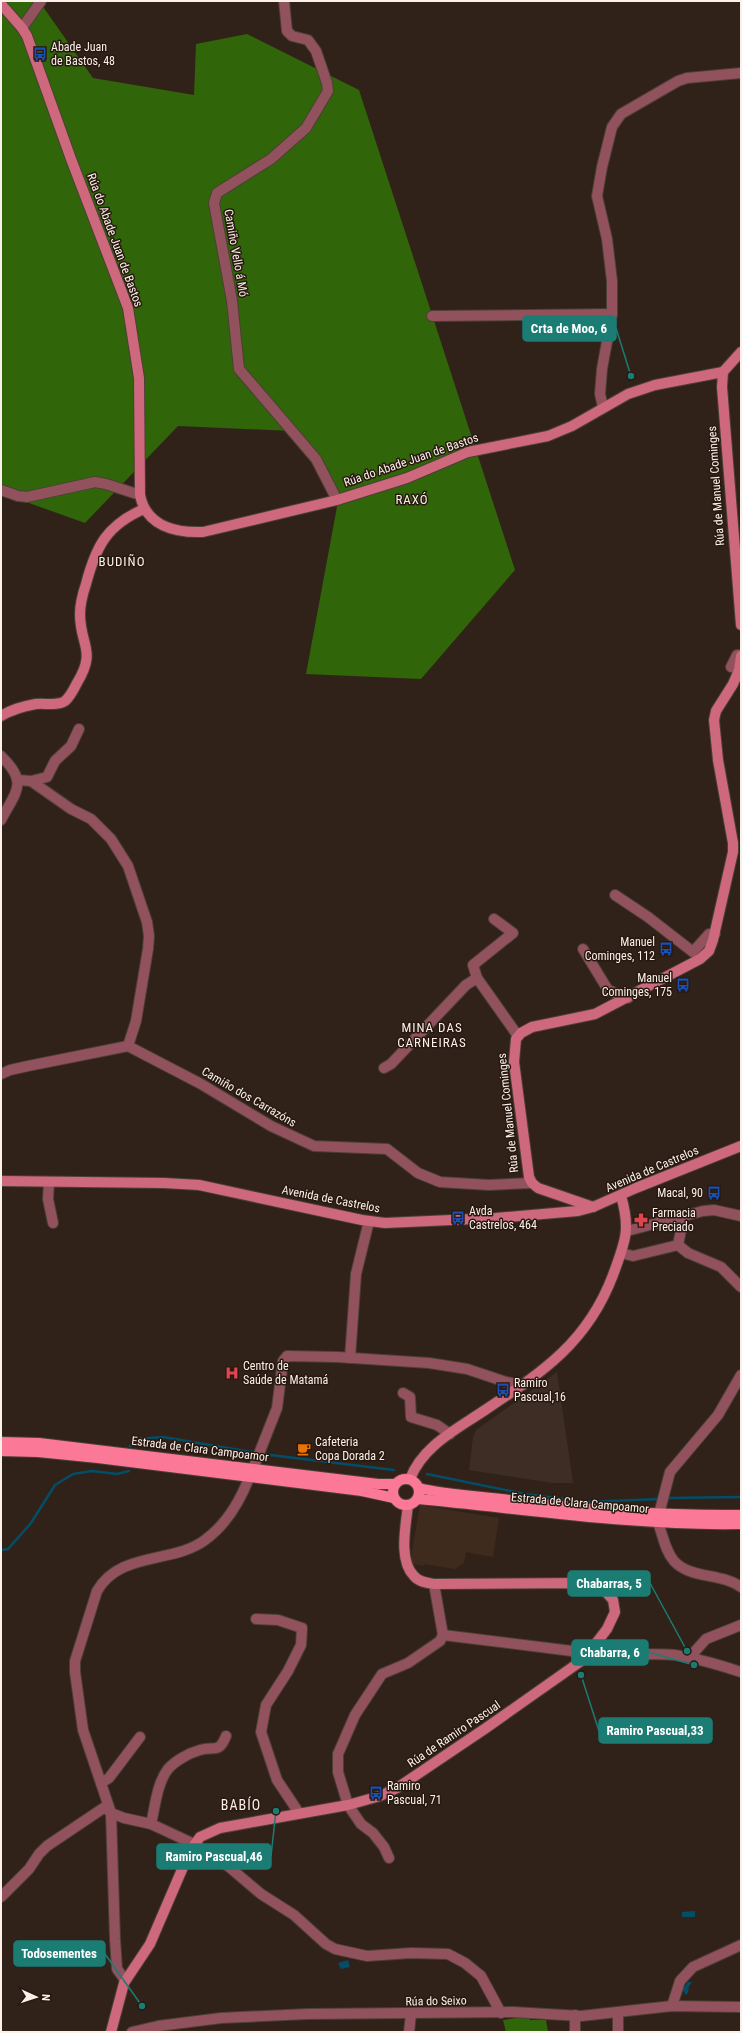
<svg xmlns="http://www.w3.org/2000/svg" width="742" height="2033" font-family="'Roboto Condensed',sans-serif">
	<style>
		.built { fill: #3f2a1e }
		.education { fill: #3e2d24 }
		.forest { fill: #316509 }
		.water { fill: #044d67 }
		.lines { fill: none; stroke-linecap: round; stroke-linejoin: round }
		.stream { stroke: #044d67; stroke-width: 2.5 }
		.street-casing { stroke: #4d3f36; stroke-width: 12 }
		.secondary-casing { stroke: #4d3f36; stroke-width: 12 }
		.primary-casing { stroke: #4d3f36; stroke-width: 12 }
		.street { stroke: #91525e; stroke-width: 10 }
		.secondary { stroke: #cd687d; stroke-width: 10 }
		.primary { stroke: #fb7996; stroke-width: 10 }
		.labels { text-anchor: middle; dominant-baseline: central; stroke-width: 3; stroke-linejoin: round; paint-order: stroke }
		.poi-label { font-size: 12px; fill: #fbf0ea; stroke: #271810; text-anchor: start }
		.street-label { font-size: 12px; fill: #fbf0ea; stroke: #271810 }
		.neighbourhood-label { font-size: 13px; letter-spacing: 1px; fill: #fbf0ea; stroke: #271810 }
		.quarter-label { font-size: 14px; letter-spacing: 1px; fill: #fbf0ea; stroke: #271810 }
		.leader { fill: none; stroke: #1b7c74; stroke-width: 1.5 }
		.callout-dot { fill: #1b7c74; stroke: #271810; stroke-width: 1.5 }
		.callout { fill: #1b7c74; stroke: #1b7c74; stroke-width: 1.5 }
		.callout-label { font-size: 13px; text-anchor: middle; font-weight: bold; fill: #fff }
	</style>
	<rect width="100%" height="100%" fill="#312219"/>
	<path class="built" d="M420,1505L499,1518L493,1557L466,1552L464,1563L455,1569L424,1564L423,1566L410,1563Z"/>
	<path class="education" d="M557,1372L573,1483H552L469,1470L473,1437L476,1430Z"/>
	<g class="forest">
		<path d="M1,1H39L93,78L194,95L196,44L247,34L359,90L515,570L421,679L306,674L339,496L293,431L178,426L85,523L1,493Z"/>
		<path d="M529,2016L530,2020H546L548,2032H506L503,2020Z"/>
	</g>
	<g class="water">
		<path d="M695,1911V1917H682V1912Z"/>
		<path d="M348,1960L350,1967L341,1969L338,1963Z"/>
		<path d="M688,1982H692L689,1986L688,1993L686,1995L682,1989Z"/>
	</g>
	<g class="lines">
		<g class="stream">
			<path d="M130,1446L137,1439L163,1437L257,1453"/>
			<path d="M262,1454L394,1470"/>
			<path d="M427,1474L525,1494L586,1502L660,1499"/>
			<path d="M667,1498L741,1497"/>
			<path d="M1,1550L8,1549L31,1523L55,1485L73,1474L92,1471L117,1474L129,1471"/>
		</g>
		<g class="street-casing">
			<g id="street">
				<path d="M284,1L287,31L292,36L308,40L316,51L327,83L328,91L306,128L271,159L217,193L214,203L232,301L239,369L316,459L337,500"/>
				<path d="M22,28L41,1"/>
				<path d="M432,316L612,314"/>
				<path d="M603,407L600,394L602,369L612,314V281L607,239L597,196L602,167L612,127L621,114L678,81L687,78L741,73"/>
				<path d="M1,490L18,496L27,497L95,482L106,484L140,495"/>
				<path d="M731,667L737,655H741"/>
				<path d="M1,756C29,783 16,791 1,820"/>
				<path d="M18,780L31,781L71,809L91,819L111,839L128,866L147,922L149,936L148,949L136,1021L128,1046"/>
				<path d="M31,781L47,777L55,761L71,746L79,729"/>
				<path d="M615,895L648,917L693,952L709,934H715"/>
				<path d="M494,919L513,933L473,965L477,978L518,1036"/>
				<path d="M583,949L608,990L628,998"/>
				<path d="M384,1068L391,1064L466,985L477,978"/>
				<path d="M1,1074L10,1070L28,1066L128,1046L201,1084L271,1126L314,1146L387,1149L418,1173L440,1182L489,1185L532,1183"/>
				<path d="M49,1182L48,1199L53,1223"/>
				<path d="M627,1231L703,1211L714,1210L741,1216"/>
				<path d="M678,1245L682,1225L681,1216"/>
				<path d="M621,1253L633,1256L678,1245L688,1253L721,1267L741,1287"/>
				<path d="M350,1358L356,1274L369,1221"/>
				<path d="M403,1393L410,1397L411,1417L437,1425L450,1434"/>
				<path d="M253,1469L277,1408L283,1361L287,1356L337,1357L429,1363L467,1369L506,1382L523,1385"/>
				<path d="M659,1514L670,1472L718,1415L741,1375"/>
				<path d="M658,1523C663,1535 665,1551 674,1561C690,1579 722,1573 741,1587"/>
				<path d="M434,1584L443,1635L572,1651L584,1659"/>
				<path d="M256,1619L278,1620L302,1628L301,1645L288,1671L266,1705L261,1732L277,1780L299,1813"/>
				<path d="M597,1644C618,1660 651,1652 675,1655C698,1658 719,1665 741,1672"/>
				<path d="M690,1657L706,1639L741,1625"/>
				<path d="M101,1783L109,1778L140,1737"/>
				<path d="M151,1824C155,1807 157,1783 168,1769C175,1761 189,1753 200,1750C214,1746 219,1754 226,1736"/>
				<path d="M389,1858L384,1847L373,1833L361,1824L348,1805L338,1772V1754L355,1715L382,1674L408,1663L440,1641L443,1635"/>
				<path d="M1,1897L29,1869L39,1854L47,1846L105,1807L111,1813L124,1818L151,1824L194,1844L228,1866L261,1894L294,1915L326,1944L335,1949L367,1956L411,1953L448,1954L465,1963L481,1976L501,2013"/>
				<path d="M125,1980L117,1969L115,1939L111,1813L83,1730L75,1672V1661L97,1591C120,1551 173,1564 205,1540C227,1524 240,1501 249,1478"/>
				<path d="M672,2006L680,1981L693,1967L741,1945"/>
				<path d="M132,2032L158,2026L221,2018L307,2014L513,2012L581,2016L672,2006L741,2007"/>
				<path d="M409,2032L411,2014"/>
				<path d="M575,2032V2015"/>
				<path d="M618,2032V2012"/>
			</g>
		</g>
		<g class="secondary-casing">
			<g id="secondary">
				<path d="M1,4L22,28L27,36L71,159L128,308L139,378L140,495C146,526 175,533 203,532L337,500L407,478L468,452L548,436L572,426L628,394L655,385L723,372"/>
				<path d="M741,352L723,372L722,387L741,625"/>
				<path d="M1,716C11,710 24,706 36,704C44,703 58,706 65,701C70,697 74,689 77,683C97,650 80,646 80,614C80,604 83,593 86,584C96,546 107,525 144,509"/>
				<path d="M1,1181L164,1183L199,1185L362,1220L385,1223L496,1218L578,1211L593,1207L636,1188L741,1146"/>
				<path d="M593,1207L538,1188L532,1183L529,1177L514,1062L516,1039L521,1033L532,1027L595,1014L700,959L709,951L713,940L733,852V843L718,760L714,720L716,711L733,684L739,670L741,656"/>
				<path d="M410,1479C422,1447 455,1430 482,1412C541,1373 587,1344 613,1275C625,1242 631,1230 621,1196"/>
				<path d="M111,2032L124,1983L150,1944L190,1851L200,1837L220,1828L348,1805L380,1796L397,1788L486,1728L584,1659L607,1629L615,1612L613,1600L605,1591L581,1583L434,1584C427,1583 419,1582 414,1576C398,1560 406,1525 408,1505"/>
			</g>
		</g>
		<g class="primary-casing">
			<g id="primary">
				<path d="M1,1442L39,1443L378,1484H395"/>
				<path d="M1,1451L38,1452L98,1458L362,1491L394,1498"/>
				<circle cx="406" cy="1492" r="13"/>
				<path d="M419,1488C448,1495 479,1496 510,1500C587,1510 663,1516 741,1515"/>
				<path d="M418,1499C526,1509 632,1526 741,1524"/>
			</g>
		</g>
		<use href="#street" class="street"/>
		<use href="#secondary" class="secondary"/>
		<use href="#primary" class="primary"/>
	</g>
	<defs>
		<g id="bus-bare" transform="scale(1.08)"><path d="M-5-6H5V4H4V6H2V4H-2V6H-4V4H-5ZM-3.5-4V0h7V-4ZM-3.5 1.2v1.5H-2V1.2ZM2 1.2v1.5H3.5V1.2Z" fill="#1a4fb4" stroke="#271810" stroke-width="2.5" paint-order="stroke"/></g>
		<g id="pharmacy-bare" transform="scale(1.08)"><path d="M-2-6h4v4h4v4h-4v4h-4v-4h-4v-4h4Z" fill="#e0444e" stroke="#271810" stroke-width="2.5" paint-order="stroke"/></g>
		<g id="hospital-bare" transform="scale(1.08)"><path d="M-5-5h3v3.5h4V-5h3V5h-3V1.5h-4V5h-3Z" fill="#e0444e" stroke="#271810" stroke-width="2.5" paint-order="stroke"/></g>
		<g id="cafe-bare" transform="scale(1.08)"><path d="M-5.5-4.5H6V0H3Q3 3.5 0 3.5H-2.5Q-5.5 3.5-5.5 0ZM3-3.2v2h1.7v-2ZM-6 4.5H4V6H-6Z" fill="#e8710a" stroke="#271810" stroke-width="2.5" paint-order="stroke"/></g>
	</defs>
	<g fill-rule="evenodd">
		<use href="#bus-bare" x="40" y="54"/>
		<use href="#bus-bare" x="666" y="949"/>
		<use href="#bus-bare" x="683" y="985"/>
		<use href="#bus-bare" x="714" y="1193"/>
		<use href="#bus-bare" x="458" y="1218"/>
		<use href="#pharmacy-bare" x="641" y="1220"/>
		<use href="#hospital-bare" x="232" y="1373"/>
		<use href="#bus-bare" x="503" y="1390"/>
		<use href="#cafe-bare" x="304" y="1449"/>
		<use href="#bus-bare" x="376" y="1793"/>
	</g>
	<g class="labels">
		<g class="poi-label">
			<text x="51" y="47">Abade Juan<tspan x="51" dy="14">de Bastos, 48</tspan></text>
			<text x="655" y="942" text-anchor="end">Manuel<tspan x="655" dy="14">Cominges, 112</tspan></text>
			<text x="672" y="978" text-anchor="end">Manuel<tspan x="672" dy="14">Cominges, 175</tspan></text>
			<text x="703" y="1193" text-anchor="end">Macal, 90</text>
			<text x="469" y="1211">Avda<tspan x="469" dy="14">Castrelos, 464</tspan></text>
			<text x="652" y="1213">Farmacia<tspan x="652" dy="14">Preciado</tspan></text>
			<text x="243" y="1366">Centro de<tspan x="243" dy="14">Saúde de Matamá</tspan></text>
			<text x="514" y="1383">Ramiro<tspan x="514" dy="14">Pascual,16</tspan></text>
			<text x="315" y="1442">Cafeteria<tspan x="315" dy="14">Copa Dorada 2</tspan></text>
			<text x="387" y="1786">Ramiro<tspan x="387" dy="14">Pascual, 71</tspan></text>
		</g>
		<g class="street-label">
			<text transform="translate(115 240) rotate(70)">Rúa do Abade Juan de Bastos</text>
			<text transform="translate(236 253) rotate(80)">Camiño Vello á Mó</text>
			<text transform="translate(411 460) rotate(-19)">Rúa do Abade Juan de Bastos</text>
			<text transform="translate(716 486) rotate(-94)">Rúa de Manuel Cominges</text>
			<text transform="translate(249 1097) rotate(30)">Camiño dos Carrazóns</text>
			<text transform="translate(508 1113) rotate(-96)">Rúa de Manuel Cominges</text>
			<text transform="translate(652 1169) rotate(-23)">Avenida de Castrelos</text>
			<text transform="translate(331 1199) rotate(11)">Avenida de Castrelos</text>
			<text transform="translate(200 1449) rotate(7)">Estrada de Clara Campoamor</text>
			<text transform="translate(580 1503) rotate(5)">Estrada de Clara Campoamor</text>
			<text transform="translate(454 1734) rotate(-34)">Rúa de Ramiro Pascual</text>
			<text transform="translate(436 2001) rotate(-1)">Rúa do Seixo</text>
		</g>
		<g class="neighbourhood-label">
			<text x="412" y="499">RAXÓ</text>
			<text x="122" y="561">BUDIÑO</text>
			<text x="432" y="1027">MINA DAS<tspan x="432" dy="15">CARNEIRAS</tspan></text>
		</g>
		<g class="quarter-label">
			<text x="241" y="1805">BABÍO</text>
		</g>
	</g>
	<path class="leader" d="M631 376L616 328M687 1651L650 1583M694 1665L648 1652M581 1675L599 1731M276 1811L271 1856M142 2006L105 1954"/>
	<g class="callout-dot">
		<circle cx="631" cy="376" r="4"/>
		<circle cx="687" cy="1651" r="4"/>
		<circle cx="694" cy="1665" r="4"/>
		<circle cx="581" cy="1675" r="4"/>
		<circle cx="276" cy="1811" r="4"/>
		<circle cx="142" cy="2006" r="4"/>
	</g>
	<g class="callout">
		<rect x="523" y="316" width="93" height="25" rx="4"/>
		<rect x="568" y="1571" width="82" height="25" rx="4"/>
		<rect x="572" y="1640" width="76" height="25" rx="4"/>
		<rect x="599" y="1718" width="113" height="25" rx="4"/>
		<rect x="157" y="1844" width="114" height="25" rx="4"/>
		<rect x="14" y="1941" width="91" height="25" rx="4"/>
	</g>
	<g class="callout-label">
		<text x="569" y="333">Crta de Moo, 6</text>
		<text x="609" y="1588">Chabarras, 5</text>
		<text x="610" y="1657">Chabarra, 6</text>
		<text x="655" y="1735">Ramiro Pascual,33</text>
		<text x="214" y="1861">Ramiro Pascual,46</text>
		<text x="59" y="1958">Todosementes</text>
	</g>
	<rect width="742" height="2033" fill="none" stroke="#fbf0ea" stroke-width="4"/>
	<g transform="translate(36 1997) rotate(93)" stroke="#271810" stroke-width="3" paint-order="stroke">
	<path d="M0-3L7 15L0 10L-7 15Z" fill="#fbf0ea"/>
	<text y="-6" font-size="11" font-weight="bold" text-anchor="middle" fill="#fbf0ea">N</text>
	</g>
</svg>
